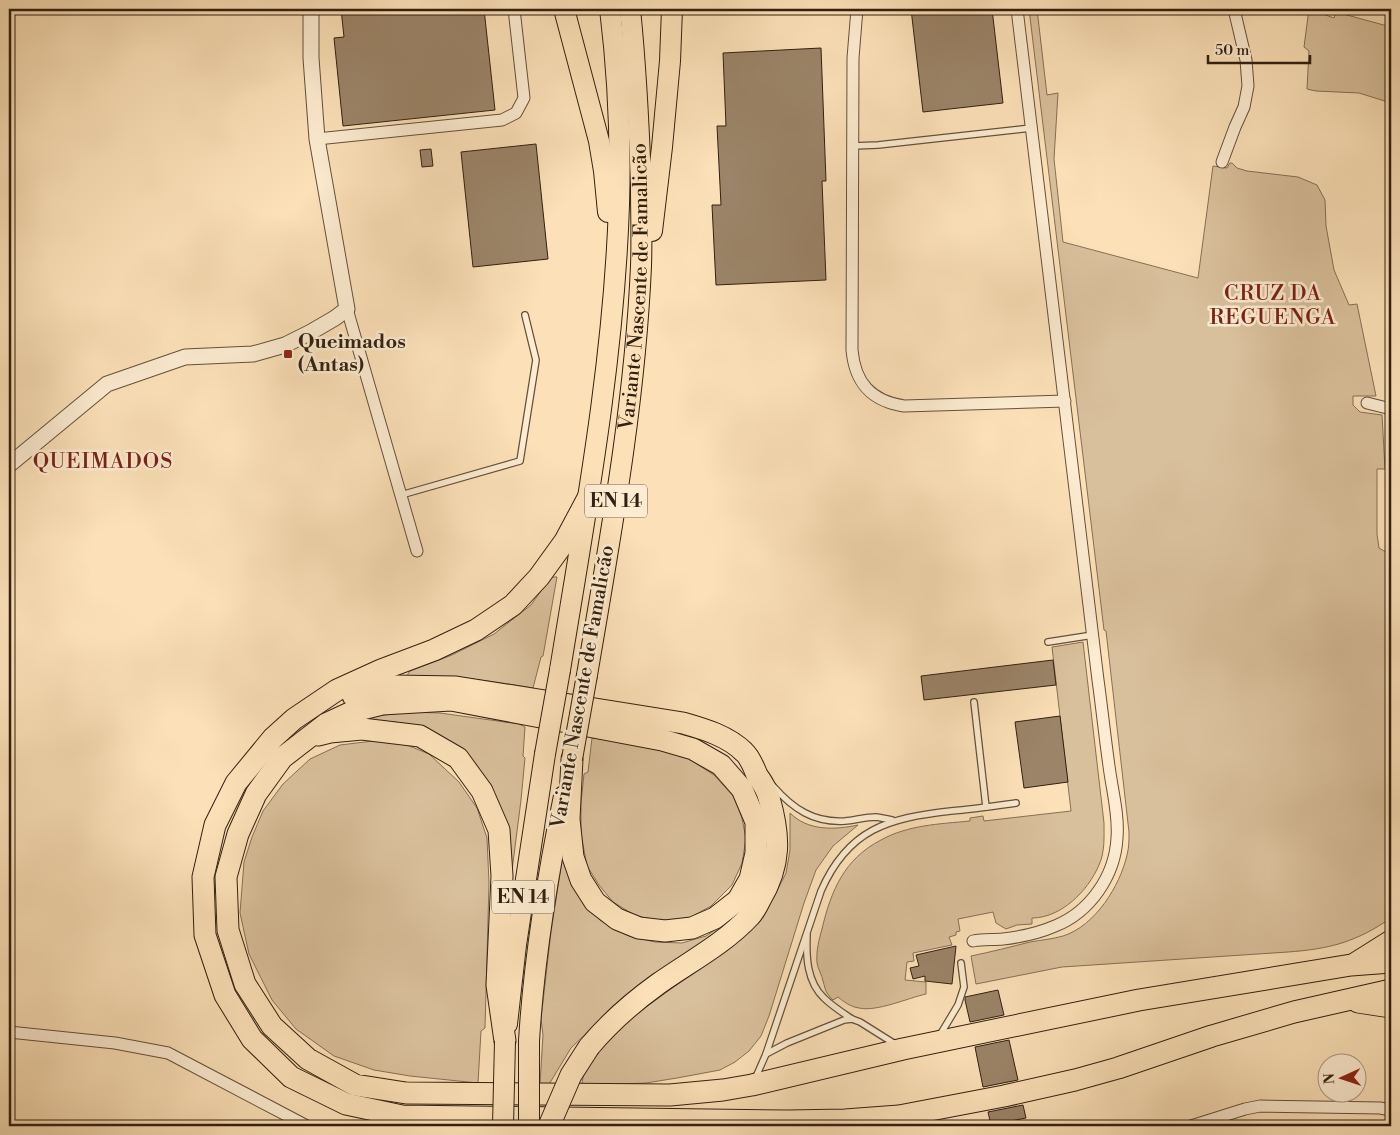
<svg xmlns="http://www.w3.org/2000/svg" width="1400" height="1135" font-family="'Libre Bodoni',serif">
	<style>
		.green { fill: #d9c09c; stroke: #857056 }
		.building { fill: #9b8468; stroke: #312011 }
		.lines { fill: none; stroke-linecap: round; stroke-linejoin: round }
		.service-casing { stroke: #64503b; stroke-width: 8 }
		.minor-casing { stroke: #64503b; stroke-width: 13 }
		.tertiary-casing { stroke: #64503b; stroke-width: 17 }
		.trunk-casing { stroke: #312011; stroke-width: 22 }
		.motorway-casing { stroke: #312011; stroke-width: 23 }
		.service { stroke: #fdecd1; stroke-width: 5.5 }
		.minor { stroke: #fdecd1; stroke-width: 11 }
		.tertiary { stroke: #fdecd1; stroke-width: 15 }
		.trunk { stroke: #fce1b8; stroke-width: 20 }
		.motorway { stroke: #fce1b8; stroke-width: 21 }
		.trunk-bridge-casing { stroke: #312011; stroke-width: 22; stroke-linecap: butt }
		.motorway-bridge-casing { stroke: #312011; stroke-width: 23; stroke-linecap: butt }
		.trunk-bridge { stroke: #fce1b8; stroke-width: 20 }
		.motorway-bridge { stroke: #fce1b8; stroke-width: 21 }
		.poi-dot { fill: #8f2418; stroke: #fdecd1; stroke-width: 2 }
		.labels { text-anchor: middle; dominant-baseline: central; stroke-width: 5; stroke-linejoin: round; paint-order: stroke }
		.shield { fill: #fdecd1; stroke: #6e5d4b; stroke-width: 1 }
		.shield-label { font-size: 19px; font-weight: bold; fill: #312011 }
		.street-label { font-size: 20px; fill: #312011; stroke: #fdecd1 }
		.poi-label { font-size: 20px; font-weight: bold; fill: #312011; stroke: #fdecd1; text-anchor: start }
		.neighbourhood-label { font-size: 21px; letter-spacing: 1px; fill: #7a1f14; stroke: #fdecd1 }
	</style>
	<rect width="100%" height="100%" fill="#fce1b8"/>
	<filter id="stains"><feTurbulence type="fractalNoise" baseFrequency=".004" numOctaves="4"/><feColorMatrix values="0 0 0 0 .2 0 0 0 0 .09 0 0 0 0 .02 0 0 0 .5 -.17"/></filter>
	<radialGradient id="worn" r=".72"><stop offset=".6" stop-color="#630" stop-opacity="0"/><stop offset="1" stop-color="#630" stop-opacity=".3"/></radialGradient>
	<g class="green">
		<path d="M1029,9H1037L1047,95L1058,93L1054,159L1063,242L1198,278L1213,166L1227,168L1230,163H1232L1237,168L1247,171L1298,177L1317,185L1325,200L1326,226L1334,270L1349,305L1357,304L1376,396H1353V405L1360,412L1382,415L1385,469H1377V534L1379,548L1391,555V918C1356,942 1330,949 1288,952L1062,967L976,984L971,956C991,952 1010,947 1030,942C1041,940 1053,939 1063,936C1095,926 1120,886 1127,855C1129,848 1129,840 1129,832L1106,631L1104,630Z"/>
		<path d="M1309,9H1315V13L1318,15L1320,13L1334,18L1336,12L1391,27V103L1359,93L1316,91L1307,89L1309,51L1304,47Z"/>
		<path d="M551,577H557L543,656L541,657L533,688C491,681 448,674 406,677L410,671L452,655L494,634L531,605Z"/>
		<path d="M1083,642L1104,823C1104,837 1105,852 1099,865C1088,891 1061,918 1032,918V924L1017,925L1006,929L996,923L993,912L958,919L960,931L956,932V935L949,937L952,945L913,953L914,961L907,962L905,980L926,982V994C908,998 877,1012 859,1008C851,1007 844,1002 838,997L833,1000C825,992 826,991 823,981C822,975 818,969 817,963C816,951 819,940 822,929C831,891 844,859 881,840C908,825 939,824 970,821V818L983,816L984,821L1071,811L1052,647Z"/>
		<path d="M408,712L440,713L519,724L525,727L523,756L525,758L521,800L506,918L505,824L423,729L403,723L366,719L369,717Z"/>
		<path d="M592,738L638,743L689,759L714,775L735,798L742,818L746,839L742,863L732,885L711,906L689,918L664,921L636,916L613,902L599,885L587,866L581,834V803L584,774L588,772Z"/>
		<path d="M373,741L402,743L429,754L459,782L477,808L487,838L489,883L485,1028L481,1031L478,1083L410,1076L374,1070L334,1056L296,1029L272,1000L249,954L240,913L244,862L252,837L263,811L283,784L310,759L340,745Z"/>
		<path d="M790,813C808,831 834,830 858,825L833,846L816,870L804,903L769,1016L761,1036L749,1051L735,1062L720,1070L677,1078L646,1083L591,1085L582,1083L584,1072L602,1048L600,1045L628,1020L739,940L759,920L774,897L786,873L790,850Z"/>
		<path d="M564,847L583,902L600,920L629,936L655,942L682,943L706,936L733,917L720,931L597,1023L571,1048L548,1086L540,1084L543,1035L541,1019L551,932Z"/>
	</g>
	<g class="building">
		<path d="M341,9H484L495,110L343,126L334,38L344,37Z"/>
		<path d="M911,9H992L1003,103L923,112Z"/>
		<path d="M821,48L826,181H822L826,280L716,285L712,205H721L717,126H726L723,53Z"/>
		<path d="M536,144L548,259L473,267L461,152Z"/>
		<path d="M431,149L433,166L422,167L420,150Z"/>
		<path d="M1053,660L1056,685L924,700L921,676Z"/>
		<path d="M1060,716L1068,782L1024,788L1015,722Z"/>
		<path d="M956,946L952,984L925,981V976L913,979L910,968L919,966L916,955Z"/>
		<path d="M998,990L1004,1015L970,1022L965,1000V997Z"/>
		<path d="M1009,1040L1018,1080L983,1087L975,1047Z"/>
		<path d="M1023,1105L1026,1118L991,1125L988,1112Z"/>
	</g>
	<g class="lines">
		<g class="service-casing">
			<g id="service">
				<path d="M853,146L878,145L1031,128"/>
				<path d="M401,495L520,461L536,360L525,315"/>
				<path d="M1048,642L1093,635"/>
				<path d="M974,702L986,807"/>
				<path d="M773,786C793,809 814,823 845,821C855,820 866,817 876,817C882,818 887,819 892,820"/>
				<path d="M807,935C806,957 807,982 824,998C832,1006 843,1013 852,1019"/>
				<path d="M940,1035L958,1005L964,987L961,963"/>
				<path d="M766,1054L821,891C848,829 888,818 951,811C973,809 994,806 1016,803"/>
				<path d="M755,1079L766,1054L787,1043L844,1020L852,1019L860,1022L895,1044"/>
			</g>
		</g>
		<g class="minor-casing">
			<g id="minor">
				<path d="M857,9L853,58L852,350C855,383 871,401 904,406L1065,401"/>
				<path d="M317,139L502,120L516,113L524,98L514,9"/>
				<path d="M1222,162L1235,127L1244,107L1248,86L1246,60L1234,9"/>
				<path d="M347,309L417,551"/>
				<path d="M1367,403L1391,409"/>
				<path d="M973,941C983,939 993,940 1003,939C1020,937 1039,933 1055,926C1090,912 1115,876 1117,838C1119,814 1112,790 1109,766C1105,738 1102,709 1098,680L1017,9"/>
				<path d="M9,1032L115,1043L168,1053L307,1126"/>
				<path d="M1191,1126L1245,1109L1260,1106L1380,1108L1391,1110"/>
			</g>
		</g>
		<g class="tertiary-casing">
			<path id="tertiary" d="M9,465L107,384L185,357L253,354L285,345L311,332L335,318L347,309L317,139L311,58V9"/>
		</g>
		<g class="trunk-casing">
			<g id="trunk">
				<path d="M564,9L599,141L604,171L608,212"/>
				<path d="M652,231L662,147L670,61L672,9"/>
				<path d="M560,670C585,516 614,361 619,205C621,140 618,74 610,9"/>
				<path id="s1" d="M587,675C610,539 635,404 641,266C642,240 641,213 641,186C639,127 636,68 630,9"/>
				<path d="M507,1024L516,945L545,754"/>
				<path d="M529,1041C534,958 547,878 564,796"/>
			</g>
		</g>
		<g class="motorway-casing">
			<g id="motorway">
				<path d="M589,496L565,541L539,577L513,605L476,630L434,650L381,670L337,690L294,719L273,738L236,783L215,825L203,877L205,935L225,995L252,1039L291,1077L346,1104L402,1116L788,1121L845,1120L899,1116L1004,1096L1075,1080L1118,1068L1212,1036L1294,1012L1391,990"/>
				<path d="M353,696L393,686L456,687L683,723C704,729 728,736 744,752C750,757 754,768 757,775C762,782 767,790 769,798C780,836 781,865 760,900C757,906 754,912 750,916C724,944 689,962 658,984C633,1002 609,1023 589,1047"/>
				<path d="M318,735L330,732L362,729L420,736L458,758L482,791L499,830L502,876L497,985L505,1041"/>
				<path d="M572,759L569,819L573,857L581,880L595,902L617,919L639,928L665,931L692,928L715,918L738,900L750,879L756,853V822L742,789L721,765L693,749L662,740L451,700L382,704L354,711L326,724L282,758L256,794L238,834L226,877L228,930L245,984L272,1026L308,1059L355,1085L406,1093L670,1095L723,1090L752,1085L903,1049L1139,1000L1351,965L1391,962"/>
				<path d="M1356,963L1391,941"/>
				<path d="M1358,1002L1391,1007"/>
			</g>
		</g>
		<use href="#service" class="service"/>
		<use href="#minor" class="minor"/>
		<use href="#tertiary" class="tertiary"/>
		<use href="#trunk" class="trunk"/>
		<use href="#motorway" class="motorway"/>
		<g class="trunk-bridge-casing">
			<g id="trunk-bridge">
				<path d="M545,754L560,670"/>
				<path d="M572,759L587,675"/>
				<path d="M503,1126L505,1041"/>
				<path d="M529,1126V1041"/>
			</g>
		</g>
		<g class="motorway-bridge-casing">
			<path id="motorway-bridge" d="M549,1126L571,1075L589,1047"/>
		</g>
		<use href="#trunk-bridge" class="trunk-bridge"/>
		<use href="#motorway-bridge" class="motorway-bridge"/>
	</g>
	<rect class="poi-dot" x="283" y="349" width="10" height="10" rx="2.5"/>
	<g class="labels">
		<g class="shield">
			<rect x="585" y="484.5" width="62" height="33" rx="4"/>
			<rect x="492" y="880.5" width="62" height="33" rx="4"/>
		</g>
		<g class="shield-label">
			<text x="616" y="501">EN 14</text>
			<text x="523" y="897">EN 14</text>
		</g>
		<g class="street-label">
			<text stroke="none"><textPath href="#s1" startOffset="392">Variante Nascente de Famalicão</textPath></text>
			<text transform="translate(583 687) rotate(-80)">Variante Nascente de Famalicão</text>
		</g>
		<g class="poi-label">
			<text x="298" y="342">Queimados<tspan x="298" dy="23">(Antas)</tspan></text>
		</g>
		<g class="neighbourhood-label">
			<text x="1273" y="294">CRUZ DA<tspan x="1273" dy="24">REGUENGA</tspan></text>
			<text x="103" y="462">QUEIMADOS</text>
		</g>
	</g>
	<rect width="1400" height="1135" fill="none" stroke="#fce1b8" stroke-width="30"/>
	<rect x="10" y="10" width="1380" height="1115" fill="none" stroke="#312011" stroke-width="2.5"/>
	<rect x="15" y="15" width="1370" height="1105" fill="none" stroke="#312011"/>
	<g transform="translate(1342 1078) rotate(267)"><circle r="24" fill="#fdecd1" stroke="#ab9a84"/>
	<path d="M0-4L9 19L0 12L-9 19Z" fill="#8f2418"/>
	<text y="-8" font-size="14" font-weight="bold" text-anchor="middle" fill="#312011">N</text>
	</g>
	<path d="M1208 55v8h102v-8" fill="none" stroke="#312011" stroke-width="2.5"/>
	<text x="1215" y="55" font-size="15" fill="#312011" stroke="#fdecd1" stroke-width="4" paint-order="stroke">50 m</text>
	<rect width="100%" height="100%" filter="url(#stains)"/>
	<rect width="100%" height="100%" fill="url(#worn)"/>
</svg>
